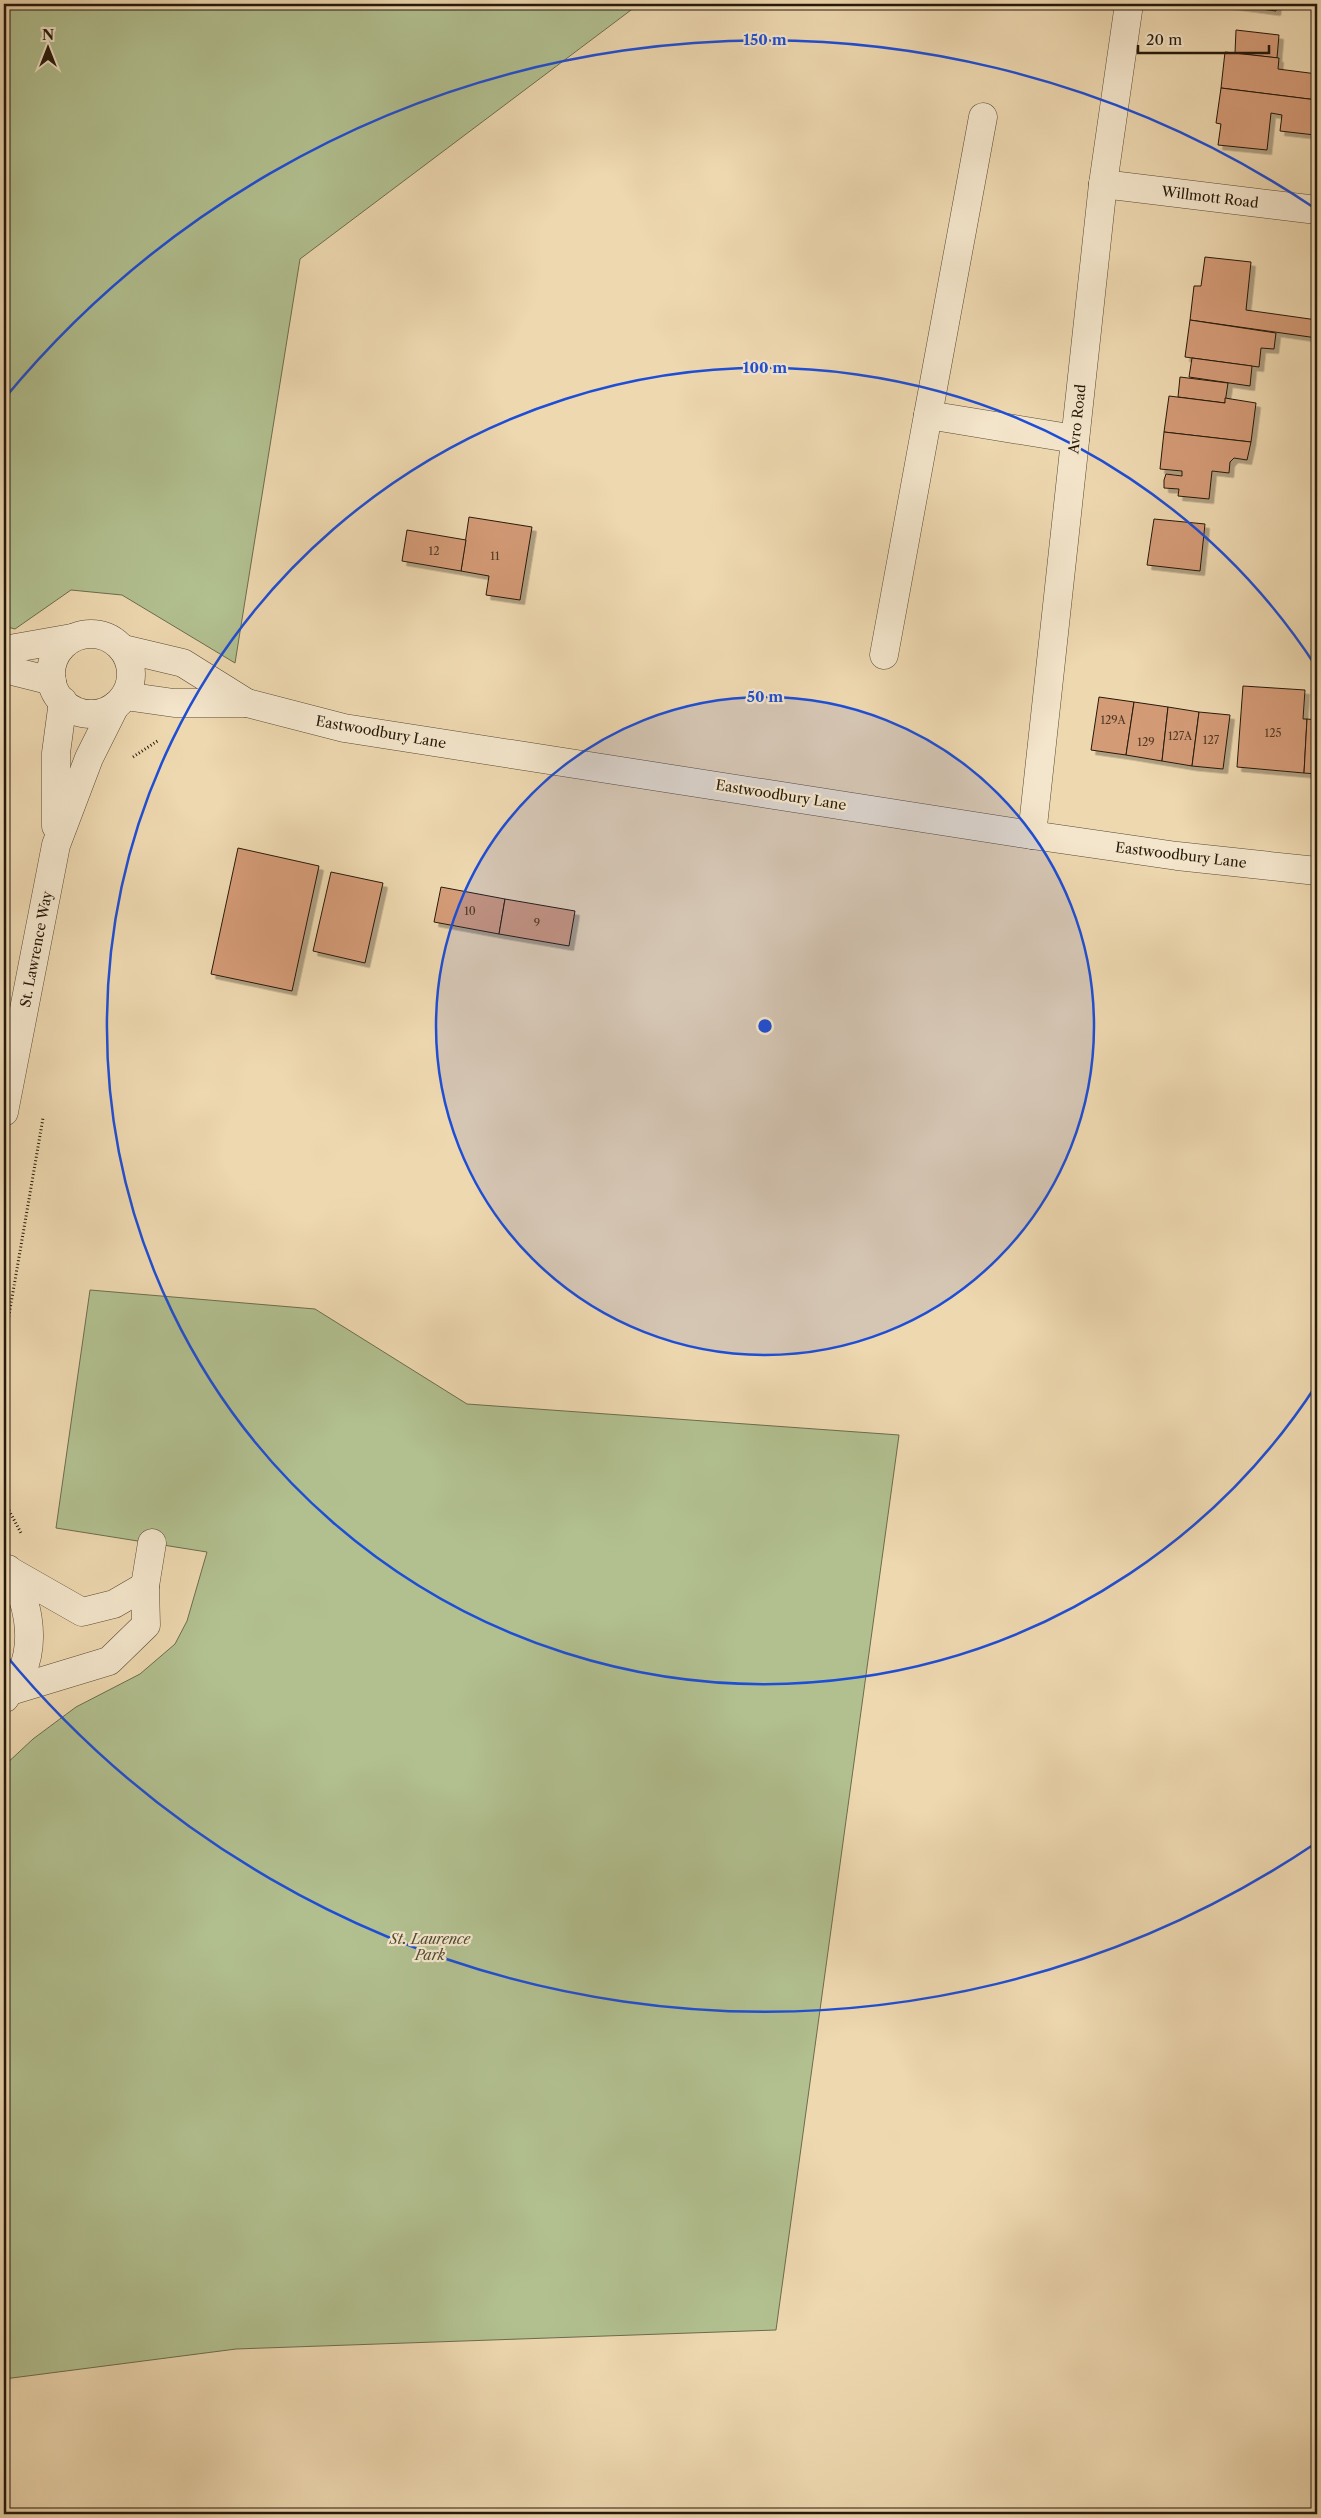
<svg xmlns="http://www.w3.org/2000/svg" width="1321" height="2518" font-family="'Libre Caslon Text',serif">
	<style>
		.green { fill: #b2c090; stroke: #6c6c4d }
		.building { fill: #d49b77; stroke: #25190a; filter: url(#shadow) }
		.lines { fill: none; stroke-linecap: round; stroke-linejoin: round }
		.minor-casing { stroke: #574934; stroke-width: 29 }
		.path { stroke: #25190a; stroke-width: 3; stroke-dasharray: 1 2.5; stroke-linecap: butt }
		.minor { stroke: #f4e6cc; stroke-width: 28 }
		.ring { fill: none; stroke: #1d4ed8; stroke-width: 2.5 }
		.labels { text-anchor: middle; dominant-baseline: central; stroke-width: 4.5; stroke-linejoin: round; paint-order: stroke }
		.number-label { font-size: 11px; fill: #513a25 }
		.street-label { font-size: 14px; fill: #25190a; stroke: #f4e6cc }
		.park-label { font-size: 14px; font-style: italic; fill: #4f4b32; stroke: #f4e6cc }
		.centre { fill: #1d4ed8; stroke: #f4e6cc; stroke-width: 2.5 }
		.ring-label { font-size: 15px; text-anchor: middle; font-weight: bold; fill: #1d4ed8; stroke: #f4e6cc; stroke-width: 4.5; stroke-linejoin: round; paint-order: stroke }
	</style>
	<defs>
		<filter id="shadow"><feDropShadow dx="4.5" dy="4.5" stdDeviation="0" flood-color="#0004"/></filter>
	</defs>
	<rect width="100%" height="100%" fill="#eed8b0"/>
	<filter id="stains"><feTurbulence type="fractalNoise" baseFrequency=".004" numOctaves="4"/><feColorMatrix values="0 0 0 0 .2 0 0 0 0 .09 0 0 0 0 .02 0 0 0 .5 -.17"/></filter>
	<radialGradient id="worn" r=".72"><stop offset=".6" stop-color="#630" stop-opacity="0"/><stop offset="1" stop-color="#630" stop-opacity=".3"/></radialGradient>
	<g class="green">
		<path d="M4,4H639L300,259L235,663L122,595L71,590L15,629L4,626Z"/>
		<path d="M90,1290L315,1309L467,1404L899,1435L776,2330L236,2349L4,2379V1766L33,1739L76,1707L140,1674L175,1644L187,1621L207,1552L56,1528Z"/>
	</g>
	<g class="building">
		<path d="M1224,4H1277L1276,11Z"/>
		<path d="M1236,30L1279,35L1277,58L1235,53Z"/>
		<path d="M1225,52L1279,58L1278,69L1317,74V100L1221,88Z"/>
		<path d="M1221,88L1317,100L1315,135L1280,131L1282,115L1271,113L1267,150L1218,145L1221,124L1216,123Z"/>
		<path d="M1205,257L1251,262L1246,310L1317,320V338L1190,320L1194,286H1201Z"/>
		<path d="M1190,320L1276,333L1274,349L1261,348L1259,367L1185,357Z"/>
		<path d="M1192,358L1252,366L1250,386L1189,377Z"/>
		<path d="M1180,377L1228,383L1225,403L1178,397Z"/>
		<path d="M1169,396L1225,403V398L1256,403L1251,442L1164,432Z"/>
		<path d="M1164,432L1251,442L1247,460L1234,458L1230,462L1229,473L1212,471L1209,499L1178,496L1179,489L1164,488V480L1166,474L1182,476V471L1160,469Z"/>
		<path d="M469,517L532,527L520,600L486,595L489,576L461,571Z"/>
		<path d="M1154,519L1205,524L1200,571L1147,565Z"/>
		<path d="M407,530L466,540L461,571L402,561Z"/>
		<path d="M1243,686L1305,690L1303,719H1307L1304,773L1237,767Z"/>
		<path d="M1099,697L1134,702L1126,755L1091,750Z"/>
		<path d="M1134,702L1168,707L1162,761L1126,755Z"/>
		<path d="M1168,707L1199,712L1192,766L1162,761Z"/>
		<path d="M1199,712L1230,715L1223,769L1192,766Z"/>
		<path d="M1307,719L1317,720V774L1304,773Z"/>
		<path d="M238,848L319,866L292,991L211,974Z"/>
		<path d="M331,872L383,883L365,963L313,951Z"/>
		<path d="M441,887L505,899L499,934L434,922Z"/>
		<path d="M505,899L575,911L569,946L499,934Z"/>
	</g>
	<g class="lines">
		<g class="minor-casing">
			<g id="minor">
				<path d="M983,117L928,415L1075,439"/>
				<path d="M1103,184L1317,210"/>
				<circle cx="91" cy="674" r="40"/>
				<path d="M124,649L183,663L247,703"/>
				<path d="M4,650L72,638"/>
				<path d="M884,655L928,415"/>
				<path d="M4,669L52,681"/>
				<path d="M125,696L174,703H247L344,728L1032,835L1177,856L1317,871"/>
				<path d="M56,826V753L63,701"/>
				<path d="M1032,835L1103,184L1129,4"/>
				<path d="M4,1112L56,845L89,758L115,706"/>
				<path d="M10,1571L82,1612L114,1604L145,1586"/>
				<path d="M10,1691L109,1661L146,1625L145,1586L152,1543"/>
				<path d="M5,1698C10,1690 18,1681 22,1672C36,1639 28,1597 8,1569"/>
			</g>
		</g>
		<g class="path">
			<path d="M133,757L159,740"/>
			<path d="M4,1344L43,1118"/>
			<path d="M4,1501L21,1533"/>
		</g>
		<use href="#minor" class="minor"/>
	</g>
	<circle cx="765" cy="1026" r="329" fill="#1d4ed8" fill-opacity=".12"/>
	<g class="ring">
		<circle cx="765" cy="1026" r="329"/>
		<path d="M1317 1384A658 658 0 1 1 1317 668"/>
		<path d="M1316 1843A986 986 0 0 1 4 1653M4 399A986 986 0 0 1 1316 209"/>
	</g>
	<g class="labels">
		<g class="number-label">
			<text x="434" y="551">12</text>
			<text x="495" y="556">11</text>
			<text x="1113" y="720">129A</text>
			<text x="1273" y="733">125</text>
			<text x="1180" y="736">127A</text>
			<text x="1211" y="740">127</text>
			<text x="1146" y="742">129</text>
			<text x="470" y="911">10</text>
			<text x="537" y="923">9</text>
		</g>
		<g class="street-label">
			<text transform="translate(1210 197) rotate(7)">Willmott Road</text>
			<text transform="translate(1077 419) rotate(-84)">Avro Road</text>
			<text transform="translate(381 732) rotate(10)">Eastwoodbury Lane</text>
			<text transform="translate(781 795) rotate(9)">Eastwoodbury Lane</text>
			<text transform="translate(1181 855) rotate(7)">Eastwoodbury Lane</text>
			<text transform="translate(36 949) rotate(-79)">St. Lawrence Way</text>
		</g>
		<g class="park-label">
			<text x="430" y="1939">St. Laurence<tspan x="430" dy="16">Park</tspan></text>
		</g>
	</g>
	<circle cx="765" cy="1026" r="8" class="centre"/>
	<g class="ring-label">
		<text x="765" y="45">150 m</text>
		<text x="765" y="373">100 m</text>
		<text x="765" y="702">50 m</text>
	</g>
	<rect width="1321" height="2518" fill="none" stroke="#eed8b0" stroke-width="20"/>
	<rect x="5" y="5" width="1311" height="2508" fill="none" stroke="#25190a" stroke-width="2.5"/>
	<rect x="10" y="10" width="1301" height="2498" fill="none" stroke="#25190a"/>
	<g transform="translate(48 48)" stroke="#f4e6cc" stroke-width="4" paint-order="stroke">
	<path d="M0-4L9 19L0 12L-9 19Z" fill="#25190a"/>
	<text y="-8" font-size="14" font-weight="bold" text-anchor="middle" fill="#25190a">N</text>
	</g>
	<path d="M1138 45v8h131v-8" fill="none" stroke="#25190a" stroke-width="2.5"/>
	<text x="1146" y="45" font-size="15" fill="#25190a" stroke="#f4e6cc" stroke-width="4" paint-order="stroke">20 m</text>
	<rect width="100%" height="100%" filter="url(#stains)"/>
	<rect width="100%" height="100%" fill="url(#worn)"/>
</svg>
